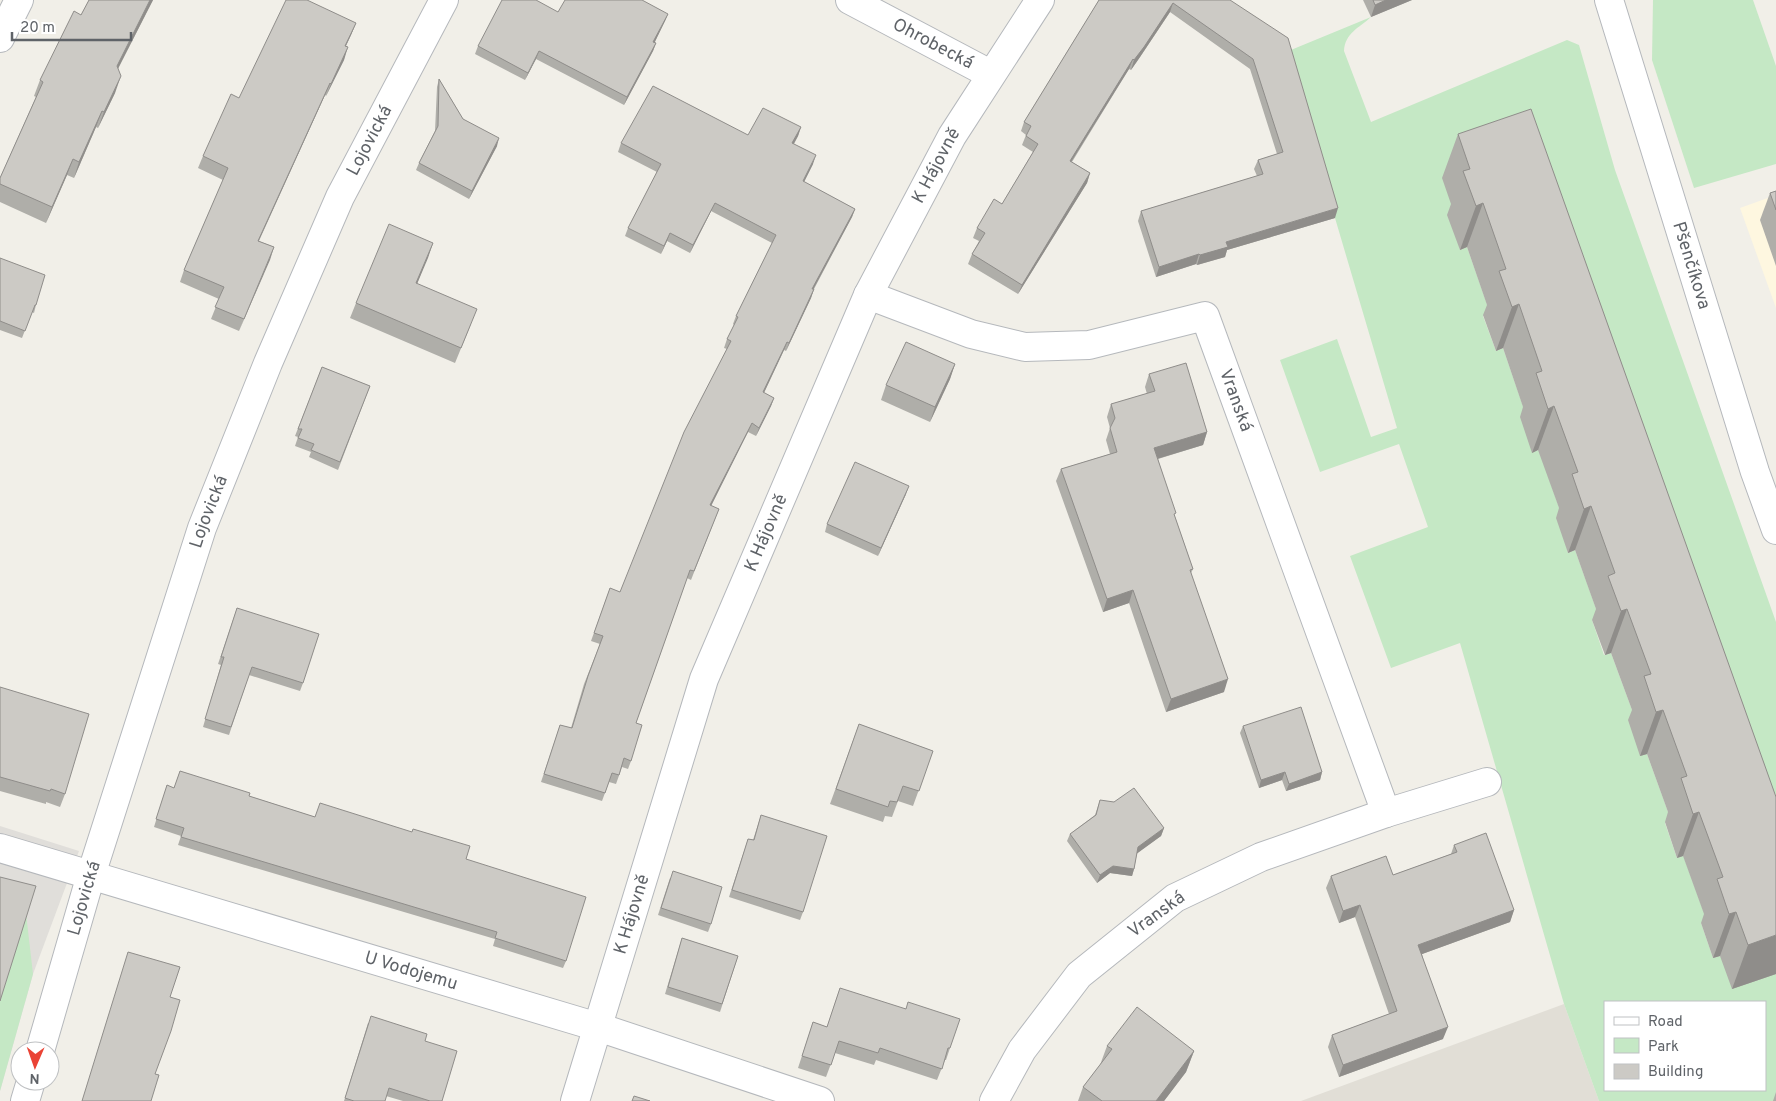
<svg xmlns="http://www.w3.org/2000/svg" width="1776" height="1101" font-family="Overpass,sans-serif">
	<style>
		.commercial { fill: #fef7e0 }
		.industrial { fill: #e0deda }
		.education { fill: #e1ded6 }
		.green { fill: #c5e8c5; fill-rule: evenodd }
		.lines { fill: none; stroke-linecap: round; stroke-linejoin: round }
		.minor-casing { stroke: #b5b8bc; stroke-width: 30 }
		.minor { stroke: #fff; stroke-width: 28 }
		.wall { fill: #afaea9 }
		.shaded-wall { fill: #8f8d8a }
		.building { fill: #cccac5; stroke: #8f8d8a }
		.labels { text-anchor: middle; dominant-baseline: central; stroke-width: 5; stroke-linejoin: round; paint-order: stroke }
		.street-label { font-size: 18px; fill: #5f6368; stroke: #fff }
	</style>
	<rect width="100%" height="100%" fill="#f1efe8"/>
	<path class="commercial" d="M1776,195V308L1740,208Z"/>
	<path class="industrial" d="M0,826L79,851L33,974L0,1091Z"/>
	<path class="education" d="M1564,1004L1599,1101H1301Z"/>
	<g class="green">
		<path d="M1653,0H1753L1776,66V164L1694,188L1652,60Z"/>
		<path d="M1371,17C1359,28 1345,33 1344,51L1371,122L1567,40L1579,45L1615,170L1776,622V885L1454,213L1460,250L1467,247L1490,313L1483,316L1496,351L1503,348L1526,415L1532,452L1539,450L1562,516L1568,553L1575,550L1599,617L1592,620L1604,655L1611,653L1635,718L1641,755L1647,754L1671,820L1665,823L1677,858L1683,855L1707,921L1701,923L1713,958L1720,956L1776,974V1101H1599L1564,1004L1460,643L1391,668L1350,556L1428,527L1399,444L1320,472L1280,360L1337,339L1371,437L1397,428L1286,52ZM1605,1002H1765V1090H1605Z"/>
		<path d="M26,913L33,974L0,1091V997Z"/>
	</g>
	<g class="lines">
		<g class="minor-casing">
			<g id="minor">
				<path id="s1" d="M850,0L990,74"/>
				<path id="s2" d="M1609,0L1755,472L1776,530"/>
				<path d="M0,38L19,0"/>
				<path id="s3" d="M868,295L971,334L1025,347L1089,345L1205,316L1386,813L1261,857L1175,898L1079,975L1022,1050L994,1101"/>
				<path d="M1386,813L1487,782"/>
				<path id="s4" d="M0,848L598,1027L820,1101"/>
				<path id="s5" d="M40,1051L91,875L202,528L268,363L340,197L444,0"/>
				<path d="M25,1101L31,1081"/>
				<path id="s6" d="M575,1101L704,679L868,295L952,136L1040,0"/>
			</g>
		</g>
		<use href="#minor" class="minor"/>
	</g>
	<g class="wall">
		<path d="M89,0H153L118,69L115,93L98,128L96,127L74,178L67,175L46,223L0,202V178L36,97L34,96L40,80L81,15Z"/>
		<path d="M1099,0H1230L1335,218L1227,250L1225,257L1197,265L1196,264L1156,277L1138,221L1141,211L1257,176L1254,169L1258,160L1277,154L1250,69L1170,12L1140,57L1131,70L1129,69L1072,162L1090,173L1087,183L1018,294L968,264L972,254L979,241L973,238L977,228L1002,204L1033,152L1022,145L1026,135L1021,131L1024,122Z"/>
		<path d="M1363,0H1412L1371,17Z"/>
		<path d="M668,14L665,21L654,43H656L653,51L624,105L536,59L525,80L475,54L478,46Z"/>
		<path d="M356,23L351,35L346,46L344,60L326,96L325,95L259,241L274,247L239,331L211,319L219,299L180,282L184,270L223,180L198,168L203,156Z"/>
		<path d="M439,79L463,119L497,146L469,199L416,170L419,163L435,131L437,87Z"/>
		<path d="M801,127L798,136L794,144L813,164L804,182L855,209L852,217L814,289L811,298L786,351L784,350L764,393L774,398L771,406L756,436L748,432L711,506L719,509L691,580L687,578L636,723L631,761L628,769L622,767L616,784L609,782L602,801L541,782L560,725L571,728L584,684L600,644L591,641L610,588L620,592L727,349L724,348L727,339L734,325L733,324L736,316L772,243L711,211L690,253L667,241L661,254L625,236L628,228L657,172L618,152L621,143L748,135Z"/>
		<path d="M1458,134L1776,974L1732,989L1720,956L1713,958L1701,923L1704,914L1683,856L1677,858L1665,822L1668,812L1647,754L1640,756L1628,720L1632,710L1611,653L1605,655L1592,620L1596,609L1587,584L1575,550L1568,553L1556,518L1559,508L1538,450L1532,453L1520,417L1523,407L1503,348L1496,351L1483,315L1487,305L1467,247L1460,250L1447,215L1451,204L1442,178Z"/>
		<path d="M1776,191V266L1760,220L1770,193Z"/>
		<path d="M433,243L417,284L471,324L455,363L350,318L356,303Z"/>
		<path d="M0,258L36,305L34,313L32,312L22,338L0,330Z"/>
		<path d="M955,364L950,379L930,422L881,400L886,385Z"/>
		<path d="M322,367L370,386L338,470L309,457L311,452L295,446L298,437L295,436Z"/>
		<path d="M1149,374L1207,432L1203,445L1158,459L1175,517L1193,569L1191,573L1224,692L1166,712L1129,603L1103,612L1056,481L1061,469L1110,454L1106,440L1110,428L1107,417L1111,404L1147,394L1145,387Z"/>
		<path d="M906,494L878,556L825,532L827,524Z"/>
		<path d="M237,608L303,683L300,691L249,675L229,735L203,727L221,665L218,664Z"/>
		<path d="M0,687L65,794L60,807L46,802V804L0,791Z"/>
		<path d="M859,724L933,751L913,806L898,801L892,817L885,816L883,822L830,804Z"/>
		<path d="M1243,726L1322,772L1320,780L1286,791L1282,780L1259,788L1240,733Z"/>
		<path d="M180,771L249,796L315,817L466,859L566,961L563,968L493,946L495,939L178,845L181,836L154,827L167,785L174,788Z"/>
		<path d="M1100,800L1164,828L1161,836L1137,853L1134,869L1132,876L1110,873L1097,883L1067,841L1070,834L1095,815Z"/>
		<path d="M761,815L803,912L800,920L729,897L748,839L753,840Z"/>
		<path d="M1454,845L1514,910L1510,922L1422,954L1443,1039L1339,1077L1328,1047L1332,1035L1389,1014L1355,917L1339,923L1326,888L1331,876L1393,875L1451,854Z"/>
		<path d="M670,878L711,924L708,932L658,915Z"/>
		<path d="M682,938L738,956L720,1012L665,994Z"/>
		<path d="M840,988L950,1048L946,1060H945L937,1080L876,1060L874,1065L835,1053L826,1077L798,1068L813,1022L827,1027Z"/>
		<path d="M368,1023L425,1041L442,1101H403L386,1096L385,1101H344Z"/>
		<path d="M1107,1046L1194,1051L1186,1072L1164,1101H1078L1083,1087L1100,1065Z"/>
		<path d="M1776,1092V1101H1773Z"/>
	</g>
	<g class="shaded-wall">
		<path d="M150,0H153L111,82L117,66Z"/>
		<path d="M1386,0H1412L1371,17L1375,5Z"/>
		<path d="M1173,3L1170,12L1140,57L1131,70L1134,60Z"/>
		<path d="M668,14L665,21L651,50L653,42Z"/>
		<path d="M356,23L351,35L340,58L345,46Z"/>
		<path d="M656,43L653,51L624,105L627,97Z"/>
		<path d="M348,47L344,60L326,96L331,84Z"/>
		<path d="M539,51L536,59L525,80L528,73Z"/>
		<path d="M1133,59L1129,69L1066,170L1070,161Z"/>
		<path d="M121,76L115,93L98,128L104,112Z"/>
		<path d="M330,83L325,95L253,253L258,241Z"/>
		<path d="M102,111L96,127L74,178L79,162Z"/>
		<path d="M801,127L798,136L789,152L792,143Z"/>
		<path d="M499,138L497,146L469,199L472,191Z"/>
		<path d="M816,155L813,164L800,190L803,181Z"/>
		<path d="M73,159L67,175L46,223L52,207Z"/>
		<path d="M1090,173L1087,183L1018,294L1022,285Z"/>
		<path d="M715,203L690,253L693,245Z"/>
		<path d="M1483,203L1467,247L1460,250L1476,206Z"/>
		<path d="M1338,208L1335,218L1227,250L1225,257L1197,265L1200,255L1226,242Z"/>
		<path d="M855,209L852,217L809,297L812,289Z"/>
		<path d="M670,233L667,241L661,254L664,246Z"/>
		<path d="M433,243L428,258L411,298L416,283Z"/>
		<path d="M274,247L270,260L239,331Z"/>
		<path d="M1199,254L1196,264L1156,277L1159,267Z"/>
		<path d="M814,289L811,298L786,351L789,343Z"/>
		<path d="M1519,304L1503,348L1496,351L1512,307Z"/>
		<path d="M787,342L784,350L760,401L763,392Z"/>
		<path d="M955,364L950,379L930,422L935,407Z"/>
		<path d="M774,398L771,406L756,436L759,428Z"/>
		<path d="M1554,406L1538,450L1532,453L1548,409Z"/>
		<path d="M752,423L748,432L707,514L710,505Z"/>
		<path d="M1207,432L1203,445L1150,461L1154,448Z"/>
		<path d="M909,486L906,494L878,556L881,548Z"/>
		<path d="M1591,506L1575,550L1568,553L1584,509Z"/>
		<path d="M1133,590L1129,603L1103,612L1107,599Z"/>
		<path d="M1627,609L1611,653L1605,655L1621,611Z"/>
		<path d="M1228,679L1224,692L1166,712L1171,699Z"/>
		<path d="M1663,710L1647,754L1640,756L1656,712Z"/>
		<path d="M1285,772L1282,780L1259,788L1261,780Z"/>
		<path d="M1322,772L1320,780L1286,791L1289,784Z"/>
		<path d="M1699,812L1683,856L1677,858L1693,814Z"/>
		<path d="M1164,828L1161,836L1135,855L1138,847Z"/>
		<path d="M1113,866L1134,869L1132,876L1110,873L1097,883L1100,875Z"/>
		<path d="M1360,905L1355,917L1339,923L1343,911Z"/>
		<path d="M1514,910L1510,922L1414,957L1418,945Z"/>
		<path d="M1736,912L1720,956L1713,958L1729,914Z"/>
		<path d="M1776,935V974L1732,989L1748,945Z"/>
		<path d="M1448,1027L1443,1039L1339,1077L1343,1065Z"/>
		<path d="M1194,1051L1186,1072L1164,1101H1156Z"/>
	</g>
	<g class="building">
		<path d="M89,0H150L117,66L121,76L104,112L102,111L79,162L73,159L52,207L0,184V178L43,82L40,80L74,11L81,15Z"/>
		<path d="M286,0H307L356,23L345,46L348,47L331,84L330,83L258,241L274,247L244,319L215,307L224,287L184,270L228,168L203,156L231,94L239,98Z"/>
		<path d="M502,0H536L558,12L565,0H642L668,14L653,42L656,43L627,97L539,51L528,73L478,46Z"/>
		<path d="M1099,0H1230L1288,38L1338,208L1226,242L1228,247L1200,255L1199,254L1159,267L1141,211L1263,174L1258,160L1283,152L1253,59L1173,3L1144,47L1134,60L1133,59L1070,161L1090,173L1022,285L972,254L985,233L977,228L994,199L1002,204L1038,144L1026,136L1031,126L1024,122Z"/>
		<path d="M1373,0H1386L1375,5Z"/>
		<path d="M439,79L463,119L499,138L472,191L419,163L438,126Z"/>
		<path d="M653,86L748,135L763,108L801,127L792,143L816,155L803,181L855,209L812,289H814L789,343L787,342L763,392L774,398L759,428L752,423L710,505L719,509L694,571L690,570L636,723L642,725L631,761L624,758L619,775L612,773L605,793L544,774L560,725L572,728L588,676L603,636L594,633L610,588L620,592L684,432L731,341L727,339L738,317L736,316L776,235L715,203L693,245L670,233L664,246L628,228L661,164L621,143Z"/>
		<path d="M1531,109L1776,797V935L1748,945L1736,912L1729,914L1717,879L1723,877L1699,812L1693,814L1681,778L1687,776L1663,710L1656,712L1644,676L1651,674L1627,609L1621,611L1608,576L1615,573L1591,506L1584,509L1572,474L1578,472L1554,406L1548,409L1536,373L1542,371L1519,304L1512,307L1499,271L1506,269L1483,203L1476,206L1463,171L1470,169L1458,134Z"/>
		<path d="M1776,191V210L1770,193Z"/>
		<path d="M389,224L433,243L416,283L477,309L461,348L356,303Z"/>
		<path d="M0,258L45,275L36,305H35L25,331L0,321Z"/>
		<path d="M906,342L955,364L935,407L886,385Z"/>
		<path d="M1186,363L1207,432L1154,448L1176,513L1174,514L1193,569L1190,570L1228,679L1171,699L1133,590L1107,599L1061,469L1117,452L1110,428L1115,418L1111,404L1155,391L1149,374Z"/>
		<path d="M322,367L370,386L340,462L311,450L314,444L298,438L302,429H298Z"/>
		<path d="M855,462L909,486L881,548L827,524Z"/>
		<path d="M237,608L319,634L303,683L252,667L231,727L205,719L224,657H221Z"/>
		<path d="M0,687L89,714L65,794L51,789L50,791L0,777Z"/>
		<path d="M1301,707L1322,772L1289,784L1285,772L1261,780L1243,726Z"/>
		<path d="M859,724L933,751L919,791L903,786L897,802L890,801L888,807L836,789Z"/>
		<path d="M180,771L250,793L249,796L315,817L320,803L412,832L413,829L470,846L466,859L586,897L566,961L495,938L497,932L181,837L184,828L156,819L167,785L174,788Z"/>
		<path d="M1134,788L1164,828L1138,847L1134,869L1113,866L1100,875L1070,834L1096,815L1100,800L1114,802Z"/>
		<path d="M761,815L827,836L803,912L732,890L748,839L754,840Z"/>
		<path d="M1486,833L1514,910L1418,945L1448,1027L1343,1065L1332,1035L1397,1011L1360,905L1343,911L1331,876L1386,856L1393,875L1457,852L1454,845Z"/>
		<path d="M673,871L722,887L711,924L661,908Z"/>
		<path d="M0,877L36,886L0,1001Z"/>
		<path d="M682,938L738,956L722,1004L668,987Z"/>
		<path d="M128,952L180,967L170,997L180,1000L171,1031L155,1074L159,1075L151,1101H82Z"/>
		<path d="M840,988L906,1009L908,1002L960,1019L950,1048H948L942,1069L880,1048L878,1053L839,1041L831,1065L802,1056L813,1022L827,1027Z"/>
		<path d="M1137,1007L1194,1051L1156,1101H1102L1083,1087L1112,1049L1107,1046Z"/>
		<path d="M371,1016L427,1034L425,1041L457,1051L442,1101H430L389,1088L385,1101H354L345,1098Z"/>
		<path d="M634,1096L650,1101H632Z"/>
	</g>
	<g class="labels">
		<g class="street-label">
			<text stroke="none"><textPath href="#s1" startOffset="94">Ohrobecká</textPath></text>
			<text stroke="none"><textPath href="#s5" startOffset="970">Lojovická</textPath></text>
			<text stroke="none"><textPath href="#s6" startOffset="1005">K Hájovně</textPath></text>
			<text stroke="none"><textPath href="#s2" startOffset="278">Pšenčíkova</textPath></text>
			<text stroke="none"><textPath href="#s3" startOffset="439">Vranská</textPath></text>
			<text stroke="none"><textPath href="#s5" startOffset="565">Lojovická</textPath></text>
			<text stroke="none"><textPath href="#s6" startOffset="600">K Hájovně</textPath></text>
			<text stroke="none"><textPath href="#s5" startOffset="159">Lojovická</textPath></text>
			<text stroke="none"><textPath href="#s6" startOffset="195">K Hájovně</textPath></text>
			<text transform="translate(1157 915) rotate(-36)">Vranská</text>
			<text stroke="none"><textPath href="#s4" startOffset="429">U Vodojemu</textPath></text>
		</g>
	</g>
	<rect x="1604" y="1001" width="162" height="90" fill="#ffffff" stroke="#bfc1c3"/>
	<rect x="1614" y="1017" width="25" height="8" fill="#ffffff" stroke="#bfc1c3"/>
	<text x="1648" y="1026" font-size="15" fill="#5f6368">Road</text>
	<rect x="1614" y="1038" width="25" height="15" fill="#c5e8c5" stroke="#bfc1c3"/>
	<text x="1648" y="1051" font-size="15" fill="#5f6368">Park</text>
	<rect x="1614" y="1064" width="25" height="15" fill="#cccac5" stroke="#bfc1c3"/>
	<text x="1648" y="1076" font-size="15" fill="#5f6368">Building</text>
	<g transform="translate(35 1066) rotate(182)"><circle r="24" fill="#ffffff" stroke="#bfc1c3"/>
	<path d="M0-4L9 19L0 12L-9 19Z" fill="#ea4335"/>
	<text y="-8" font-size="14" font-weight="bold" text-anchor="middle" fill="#5f6368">N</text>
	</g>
	<path d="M12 32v8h119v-8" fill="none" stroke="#5f6368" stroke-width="2.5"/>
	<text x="20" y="32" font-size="15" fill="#5f6368" stroke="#ffffff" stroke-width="4" paint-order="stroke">20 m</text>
</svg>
